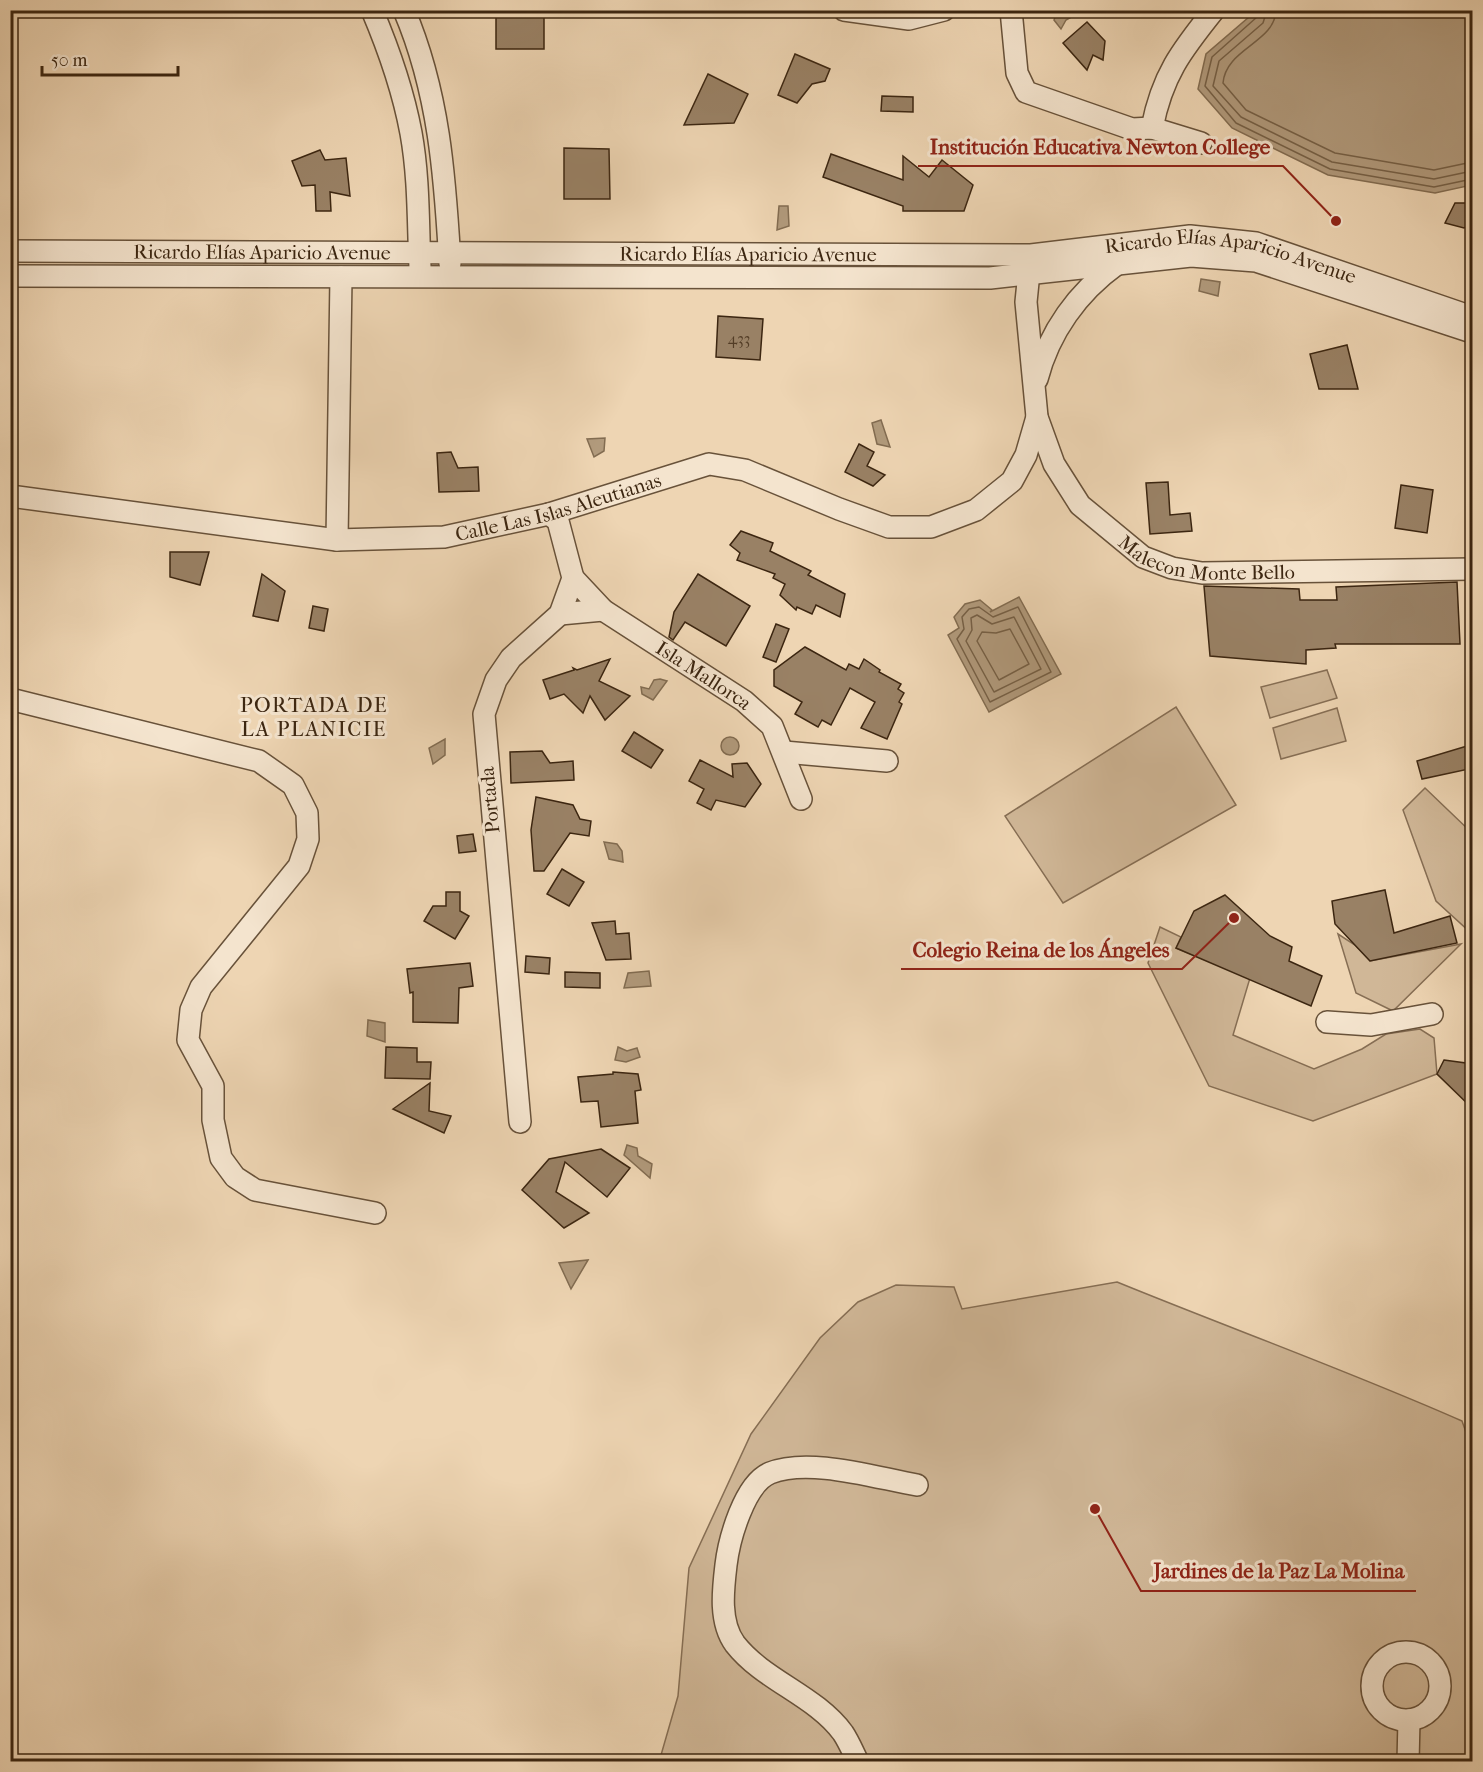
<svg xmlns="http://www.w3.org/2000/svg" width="1483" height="1772" font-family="'IM FELL French Canon',serif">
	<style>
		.green { fill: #d0b797; stroke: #866e54; stroke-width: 1.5 }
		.water { fill: #b19a7c; stroke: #826c51; stroke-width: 1.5 }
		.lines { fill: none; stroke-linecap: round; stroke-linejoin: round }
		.shore { stroke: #766046; stroke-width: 1.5 }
		.building { fill: #998165; stroke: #3c2611; stroke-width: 1.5 }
		.minor-casing { stroke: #68523a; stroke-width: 24 }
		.minor { stroke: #f4e4ce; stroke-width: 21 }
		.labels { text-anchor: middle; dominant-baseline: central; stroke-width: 6; stroke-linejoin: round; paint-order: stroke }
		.number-label { font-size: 16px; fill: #533d26 }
		.street-label { font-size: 20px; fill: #3c2611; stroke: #f4e4ce }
		.neighbourhood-label { font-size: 21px; letter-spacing: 1.5px; fill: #3c2611; stroke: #f4e4ce }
		.leader { fill: none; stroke: #8f2418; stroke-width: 2 }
		.callout-dot { fill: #8f2418; stroke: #f4e4ce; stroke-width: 2 }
		.callout-label { font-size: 21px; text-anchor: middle; font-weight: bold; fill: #8f2418; stroke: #f4e4ce; stroke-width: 6; stroke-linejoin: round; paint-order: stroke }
	</style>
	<rect width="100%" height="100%" fill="#eed5b3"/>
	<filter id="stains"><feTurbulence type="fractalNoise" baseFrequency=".00333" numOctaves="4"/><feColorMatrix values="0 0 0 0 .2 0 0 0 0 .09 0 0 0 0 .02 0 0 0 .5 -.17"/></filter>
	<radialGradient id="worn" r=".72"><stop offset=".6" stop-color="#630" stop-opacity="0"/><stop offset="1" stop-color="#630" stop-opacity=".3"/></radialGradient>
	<g class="green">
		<path d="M1327,670L1337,698L1270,718L1261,687Z"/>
		<path d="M1176,707L1236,805L1063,903L1005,816Z"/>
		<path d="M1337,708L1346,741L1281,759L1273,728Z"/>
		<path d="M1425,788L1472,833L1471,933L1436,901L1403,810Z"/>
		<path d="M1160,927L1181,937L1176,948L1250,978L1233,1035L1314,1069L1362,1049L1386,1034L1420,1029L1434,1038L1437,1074L1313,1121L1209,1086L1148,963Z"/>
		<path d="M1338,934L1355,945L1370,961L1461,944L1393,1011L1356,993Z"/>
		<path d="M1117,1282C1232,1329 1349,1371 1462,1421L1472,1449V1761L659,1762L678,1696L689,1568L751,1434L820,1338L858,1302L896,1285L954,1287L962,1309Z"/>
	</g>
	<g class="water">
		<path d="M1057,11H1075L1077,14L1066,20L1061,29L1054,20Z"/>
		<path d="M1256,11H1472V185L1435,193L1328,175L1232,128L1198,89L1206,54Z"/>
		<path d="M779,206H788L789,226L777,230Z"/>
		<path d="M1201,279L1220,282L1218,296L1199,291Z"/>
		<path d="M881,420L890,447L877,444L872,423Z"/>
		<path d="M605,438L604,451L594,457L587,439Z"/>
		<path d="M1019,597L1061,674L989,712L948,635L959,628L954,617L965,604L980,600L992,610L990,612Z"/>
		<path d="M660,679L667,681L653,700L642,694L641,687L649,689L654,680Z"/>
		<circle cx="730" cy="746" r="9"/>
		<path d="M445,739V755L433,764L429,748Z"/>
		<path d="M604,842L617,844L622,851L623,862L609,859Z"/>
		<path d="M649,971L651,986L624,988L628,973Z"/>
		<path d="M368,1020L385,1023V1042L367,1036Z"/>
		<path d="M618,1047L627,1051L637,1048L640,1057L626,1062L615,1060Z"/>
		<path d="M627,1145L637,1148L638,1156L652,1164L650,1178L624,1155Z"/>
		<path d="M588,1260L571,1289L559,1263Z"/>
	</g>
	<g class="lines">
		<g class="shore">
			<path d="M1260,10L1257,17L1212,57L1205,86L1236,123L1330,169L1434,187L1472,179"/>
			<path d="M1267,10L1263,23L1219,61L1213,86L1241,117L1332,162L1434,179L1472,171"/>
			<path d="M1276,10C1275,43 1226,48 1223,83L1246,110L1335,153L1434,170L1472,162"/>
			<path d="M979,607L993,617L1018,607L1051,672L990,702L957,639L964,629L962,617L969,609Z"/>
			<path d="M977,615L992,624L1014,617L1041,669L994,692L966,641L972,630L971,618Z"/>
			<path d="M1010,629L1029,664L999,680L977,641L982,632L996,633Z"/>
		</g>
	</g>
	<g class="building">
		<rect x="496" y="17" width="48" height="32"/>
		<path d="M1087,22L1105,41L1103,60L1093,55L1087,70L1063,43Z"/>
		<path d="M795,54L830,69L825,81L812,84L797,103L778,95Z"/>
		<path d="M708,74L748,94L734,123L684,125Z"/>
		<path d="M882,96L913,97V112L881,111Z"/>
		<path d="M564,148L609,149L610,199H564Z"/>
		<path d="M320,150L325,160L346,158L350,196L330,192L331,211H316L315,185L302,186L292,161Z"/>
		<path d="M831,154L903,180V156L929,177L942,160L973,185L964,211H903V206L823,177Z"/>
		<path d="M1455,203H1473V222L1464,228L1445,223Z"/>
		<path d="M718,316L763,319L760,360L716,357Z"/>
		<path d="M1347,345L1358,389H1319L1310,354Z"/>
		<path d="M859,444L874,452L867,466L885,475L873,486L845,472Z"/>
		<path d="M451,452L458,468L478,467L479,491L439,492L437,453Z"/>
		<path d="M1168,482L1170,515L1190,513L1192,531L1150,534L1146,483Z"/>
		<path d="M1401,485L1433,490L1427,533L1395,528Z"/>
		<path d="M741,531L773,543L770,551L811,571L808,575L845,594L840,617L816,605L812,614L797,607L796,610L780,595L785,584L773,578L775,574L737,560L740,553L730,545Z"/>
		<path d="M170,552H209L200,585L170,577Z"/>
		<path d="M262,574L285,591L278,621L253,616Z"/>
		<path d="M698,574L750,606L726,646L685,622L673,640L669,637L674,612Z"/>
		<path d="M1457,582L1460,644H1335L1336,648L1306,650V664L1210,656L1204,586L1299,589L1300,600H1337L1336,587Z"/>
		<path d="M313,606L328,609L324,631L309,628Z"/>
		<path d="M776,624L789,629L776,662L763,657Z"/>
		<path d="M805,647L846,670L849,664L859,669L864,659L880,670L879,672L901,684L898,689L904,693L899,702L902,704L887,739L861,728L875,702L850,688L831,725L822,720L818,727L795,714L802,702L774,686V670Z"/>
		<path d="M610,659L599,681L630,696L605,720L590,696L583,713L564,694L550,699L543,680L574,670L573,668L577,670Z"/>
		<path d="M634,732L663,750L651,768L622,751Z"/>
		<path d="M1467,746L1469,769L1422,779L1417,761Z"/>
		<path d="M542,751L550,763L573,761L574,780L511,783L510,752Z"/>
		<path d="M700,760L733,777L732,764L747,763L761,784L745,807L716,800L711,810L697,803L704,789L689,781Z"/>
		<path d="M536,797L573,805L580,819L591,821L589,836L570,833L544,871H534L531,830Z"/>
		<path d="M473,834L476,851L459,853L457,836Z"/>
		<path d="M562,869L584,882L569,906L547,894Z"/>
		<path d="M1385,890L1394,933L1450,916L1457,943L1370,961L1335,924L1332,901Z"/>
		<path d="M446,892H460V911L469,916L455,939L424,921L433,906H446Z"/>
		<path d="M1225,895L1270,936L1292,947L1289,961L1322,976L1311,1006L1176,948L1194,911Z"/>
		<path d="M615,921L616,934L629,933L631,959L606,960L592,923Z"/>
		<path d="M526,956L550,958L549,974L525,972Z"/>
		<path d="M470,963L473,986L459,988L458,1023L413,1022V992L410,993L407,969Z"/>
		<path d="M565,972L600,973V988L565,987Z"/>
		<path d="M386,1047L417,1048V1062H431L430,1079L385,1078Z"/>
		<path d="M1444,1060L1473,1064V1109L1437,1074Z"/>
		<path d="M613,1072L638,1074L641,1090L635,1091L638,1123L601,1127L598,1101L581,1102L578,1077L613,1074Z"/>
		<path d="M430,1083L429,1111L451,1116L444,1133L393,1109Z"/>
		<path d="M601,1149L630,1168L607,1197L565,1162L556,1192L589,1213L564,1228L522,1190L549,1159Z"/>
	</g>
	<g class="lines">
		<g class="minor-casing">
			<g id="minor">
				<path d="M372,10C389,50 403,90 411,133C419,177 418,222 420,267"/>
				<path d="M404,10C439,92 445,176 450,264"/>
				<path d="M844,10L909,19L944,10"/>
				<path d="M1011,10L1017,73L1026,92L1132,129L1152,128L1201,143"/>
				<path d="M1152,128C1162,76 1181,51 1214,10"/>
				<path id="s1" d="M10,251L1031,255L1190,236L1256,243L1472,317"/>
				<path id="s2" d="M1030,262L1026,302L1037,417L1054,464L1080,505L1143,557L1172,568L1202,573L1472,569"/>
				<path d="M10,276L990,278L1191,256L1256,261L1472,332"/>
				<path d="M1037,379C1049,332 1078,292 1117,264"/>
				<path id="s3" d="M10,496L337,540L444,537L549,514L709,464L745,470L839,509L889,527H931L976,510L1012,481L1026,455L1037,417"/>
				<path d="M337,540L341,277"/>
				<path id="s4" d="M573,578L603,610L744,701L772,726L801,799"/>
				<path d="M560,614L603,610"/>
				<path d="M10,699L259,761L293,785L307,813L308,839L299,866L201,987L191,1010L188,1040L213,1086V1120L221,1158L235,1177L255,1190L375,1213"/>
				<path d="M784,752L887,761"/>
				<path d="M1327,1022L1371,1025L1432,1014"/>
				<path d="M520,1122L484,714L496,680L511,658L560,614L573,578L558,521L549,514"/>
				<circle cx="1406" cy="1686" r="34"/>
				<path d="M858,1762C853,1752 849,1742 843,1733C815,1695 764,1681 735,1644C719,1622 723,1590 726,1565C729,1540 744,1484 770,1473C809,1457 876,1478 917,1485"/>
				<path d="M1408,1762L1409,1720"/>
			</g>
		</g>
		<use href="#minor" class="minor"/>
	</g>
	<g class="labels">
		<g class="number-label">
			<text x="739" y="338">433</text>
		</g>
		<g class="street-label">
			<text stroke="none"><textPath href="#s1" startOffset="252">Ricardo Elías Aparicio Avenue</textPath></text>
			<text stroke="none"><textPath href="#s1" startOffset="738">Ricardo Elías Aparicio Avenue</textPath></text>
			<text stroke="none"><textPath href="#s1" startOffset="1224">Ricardo Elías Aparicio Avenue</textPath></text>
			<text stroke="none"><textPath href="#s3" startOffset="555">Calle Las Islas Aleutianas</textPath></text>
			<text stroke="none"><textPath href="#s2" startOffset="399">Malecon Monte Bello</textPath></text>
			<text stroke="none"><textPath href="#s4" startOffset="164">Isla Mallorca</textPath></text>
			<text transform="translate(490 800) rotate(-95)">Portada</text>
		</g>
		<g class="neighbourhood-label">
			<text x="314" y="705">PORTADA DE<tspan x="314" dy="24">LA PLANICIE</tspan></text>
		</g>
	</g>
	<path class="leader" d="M1336 221L1283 166H918M1234 918L1182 969H901M1095 1509L1141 1591H1416"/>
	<g class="callout-dot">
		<circle cx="1336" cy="221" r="6"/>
		<circle cx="1234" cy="918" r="6"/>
		<circle cx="1095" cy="1509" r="6"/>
	</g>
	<g class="callout-label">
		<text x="1100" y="154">Institución Educativa Newton College</text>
		<text x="1041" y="957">Colegio Reina de los Ángeles</text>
		<text x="1279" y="1578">Jardines de la Paz La Molina</text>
	</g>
	<rect width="1483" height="1772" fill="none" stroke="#eed5b3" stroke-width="36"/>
	<rect x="12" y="12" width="1459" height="1748" fill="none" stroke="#3c2611" stroke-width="3"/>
	<rect x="18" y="18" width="1447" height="1736" fill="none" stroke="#3c2611" stroke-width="1.5"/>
	<path d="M42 66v9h136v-9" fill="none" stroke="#3c2611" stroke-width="3"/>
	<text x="51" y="66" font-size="18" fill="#3c2611" stroke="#f4e4ce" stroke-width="4.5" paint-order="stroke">50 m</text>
	<rect width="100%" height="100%" filter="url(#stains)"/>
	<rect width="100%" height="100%" fill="url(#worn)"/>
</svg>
